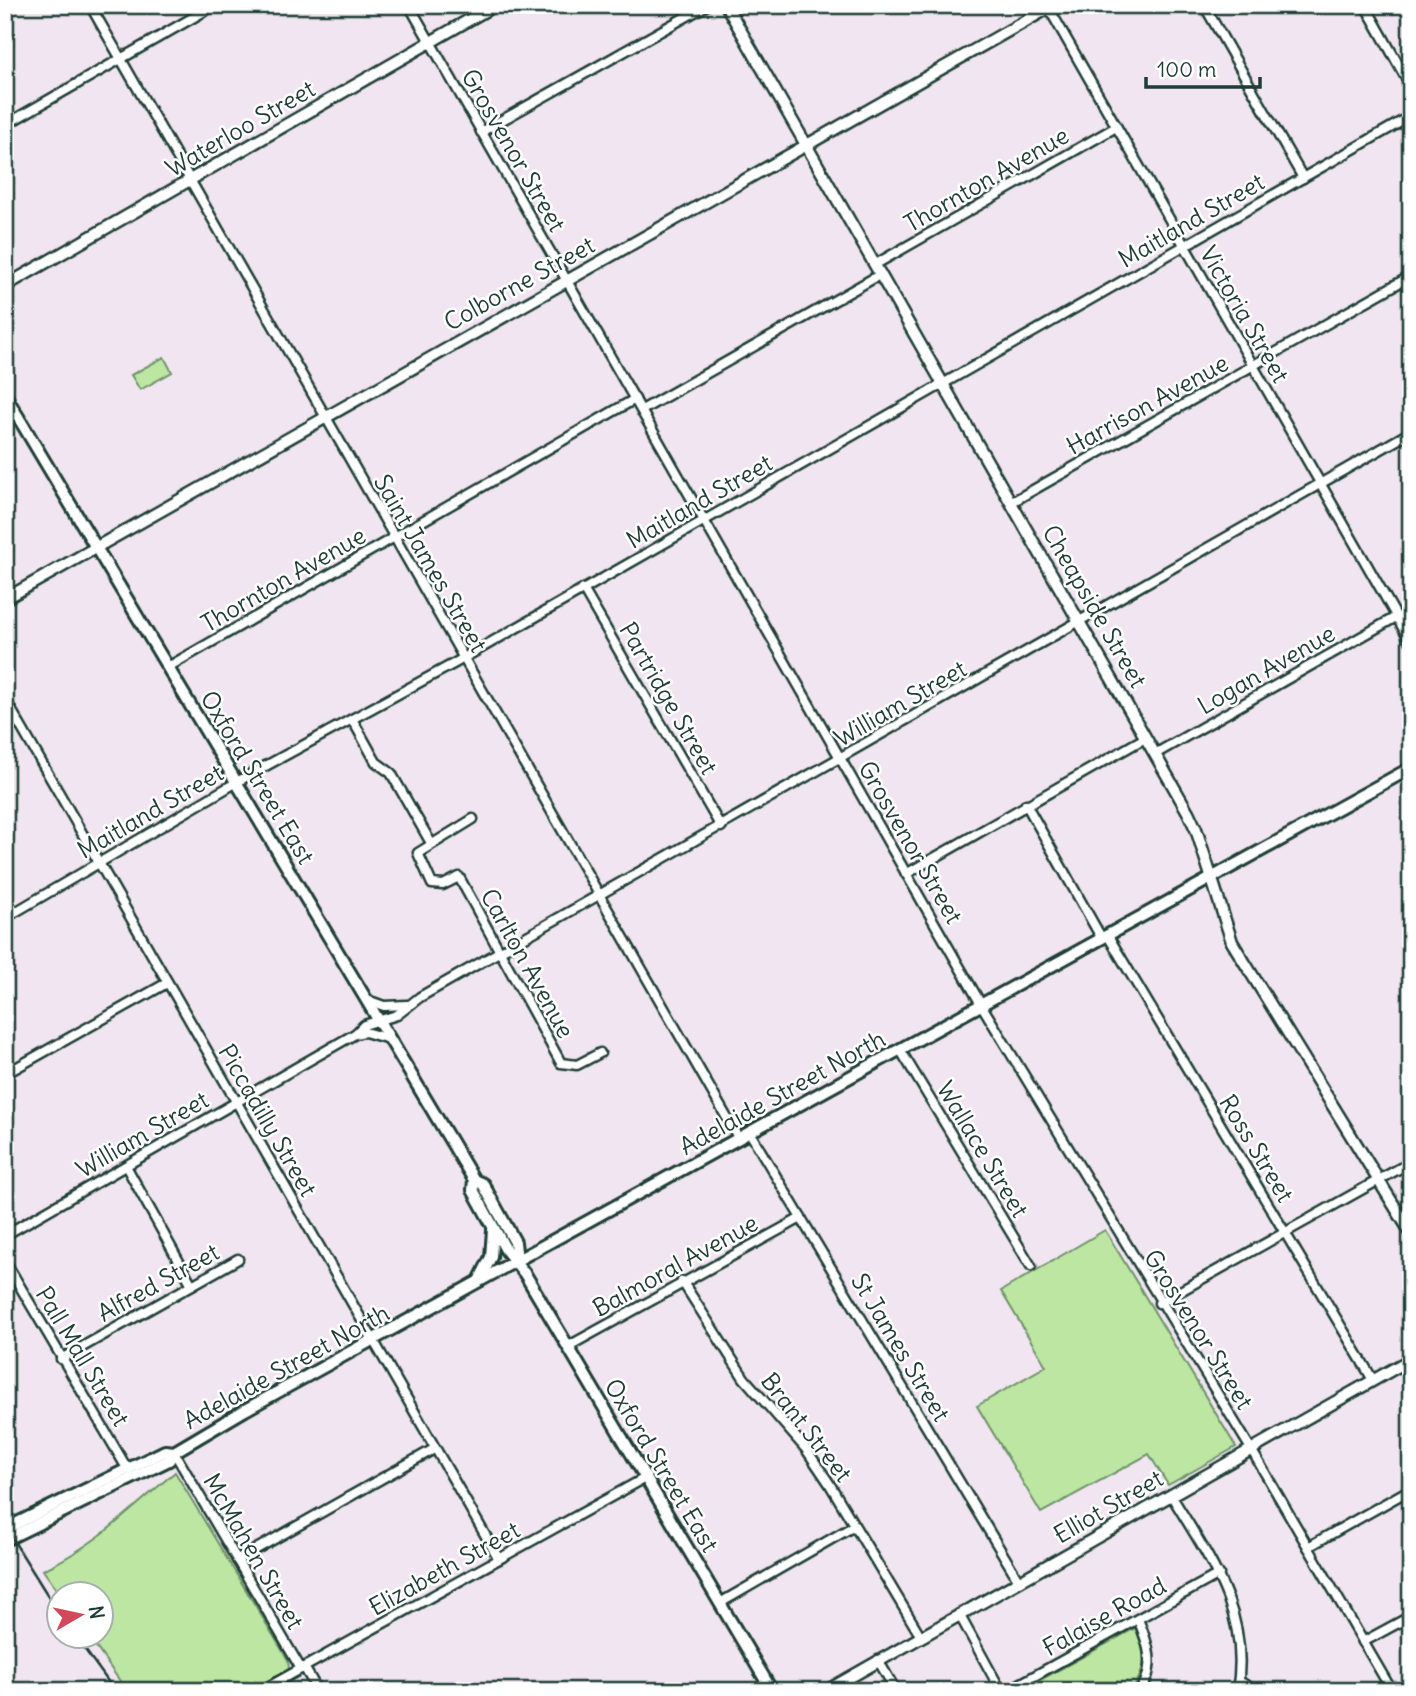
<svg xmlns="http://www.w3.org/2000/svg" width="1416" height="1696" font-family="Delius,sans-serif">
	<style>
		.green { fill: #bde6a2; stroke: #6e926b; stroke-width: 2 }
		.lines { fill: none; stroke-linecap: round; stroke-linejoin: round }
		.minor-casing { stroke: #1f3d34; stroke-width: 13 }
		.tertiary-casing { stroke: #1f3d34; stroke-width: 15 }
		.secondary-casing { stroke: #1f3d34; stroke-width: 16 }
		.minor { stroke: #fff; stroke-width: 8 }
		.tertiary { stroke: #fff; stroke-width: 10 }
		.secondary { stroke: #fff; stroke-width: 10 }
		.rail { stroke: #1f3d34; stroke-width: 2.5 }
		.labels { text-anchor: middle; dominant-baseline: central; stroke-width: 5; stroke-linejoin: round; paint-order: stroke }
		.street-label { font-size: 24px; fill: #1f3d34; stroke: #fff }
	</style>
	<rect width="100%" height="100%" fill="#f1e5f1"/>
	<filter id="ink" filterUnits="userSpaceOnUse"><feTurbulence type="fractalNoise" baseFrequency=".0143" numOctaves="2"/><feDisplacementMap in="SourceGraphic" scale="14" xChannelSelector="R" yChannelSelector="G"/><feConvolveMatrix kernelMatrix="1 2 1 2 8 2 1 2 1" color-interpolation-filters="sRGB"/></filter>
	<g filter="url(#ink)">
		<g class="green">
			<path d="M164,357L172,372L140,390L131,375Z"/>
			<path d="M1105,1230L1236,1447L1168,1485L1149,1454L1041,1513L977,1406L1046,1366L1001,1291Z"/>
			<path d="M175,1472L288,1660L289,1669L249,1691H127L89,1637L102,1636V1594H60L43,1570C99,1543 129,1511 175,1472Z"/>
			<path d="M1135,1628C1147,1651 1147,1670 1131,1691H1020Z"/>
		</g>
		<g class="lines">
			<g class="minor-casing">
				<g id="minor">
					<path d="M90,5L739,1139"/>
					<path d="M409,5L982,1006L1251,1449L1392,1691"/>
					<path d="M1047,5L1411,642"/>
					<path d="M1204,5L1303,178"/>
					<path d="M1365,5L1411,87"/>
					<path d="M5,125L215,5"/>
					<path d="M481,132L707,5"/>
					<path d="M876,264L1116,127"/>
					<path d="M642,410L881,274"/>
					<path d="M1012,502L1411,276"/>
					<path d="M583,589L721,827"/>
					<path d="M168,667L635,399"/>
					<path d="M5,699L499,1559"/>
					<path d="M352,719L376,762L391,773L431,843"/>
					<path d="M1155,754L1396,617"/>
					<path d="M1026,804L1102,939"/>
					<path d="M473,819L418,853L432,884L443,885L459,877L561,1063L577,1065L600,1053"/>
					<path d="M906,874L1145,738"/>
					<path d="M5,918L249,775L455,663L1411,116"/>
					<path d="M1108,936L1373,1380"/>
					<path d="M367,1000L384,1006L407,1005"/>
					<path d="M355,1034L365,1032L389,1039"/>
					<path d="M901,1051L1031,1266"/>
					<path d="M5,1074L167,983"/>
					<path d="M750,1133L1019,1581"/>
					<path d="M126,1166L192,1285"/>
					<path d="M5,1235L355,1034L364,1025L397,1015L420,997L1411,432"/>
					<path d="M5,1261L128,1470"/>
					<path d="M682,1281L744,1378L806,1449L829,1483L920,1635"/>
					<path d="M1159,1303L1411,1162"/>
					<path d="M567,1347L801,1218"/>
					<path d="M61,1359L238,1259"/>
					<path d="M174,1452L301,1669"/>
					<path d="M1171,1495C1209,1558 1251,1614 1237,1691"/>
					<path d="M1308,1547L1411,1489"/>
					<path d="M237,1560L434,1449"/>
					<path d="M720,1603L854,1526"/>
					<path d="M959,1614L1001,1691"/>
					<path d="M1138,1619C1148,1643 1157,1667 1140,1691"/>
					<path d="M1363,1642L1411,1616"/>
					<path d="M878,1660L896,1691"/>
					<path d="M304,1667L318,1691"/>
					<path d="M1239,1681L1255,1691"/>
					<path d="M261,1691L645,1478"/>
					<path d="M1007,1691L1219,1574"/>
				</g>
			</g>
			<g class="tertiary-casing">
				<g id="tertiary">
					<path d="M726,5L1188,812L1196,829L1232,942L1411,1233"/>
					<path d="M5,286L495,5"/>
					<path d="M5,599L1054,5"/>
					<path d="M826,1691L1411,1359"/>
				</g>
			</g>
			<g class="secondary-casing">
				<g id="secondary">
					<path d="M5,395L474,1180L483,1184L515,1242L517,1261"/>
					<path d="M474,1180L473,1190L506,1250L525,1274L772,1691"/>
					<path d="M479,1281L491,1257L493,1230"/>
					<path d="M5,1529L165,1451L174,1452"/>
					<path d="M5,1540L169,1460L174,1452L245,1410L1411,768"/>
				</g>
			</g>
			<use href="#minor" class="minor"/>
			<use href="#tertiary" class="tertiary"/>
			<use href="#secondary" class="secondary"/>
			<g class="rail">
				<path d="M5,1527L60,1615"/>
				<path d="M75,1636L115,1691"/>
			</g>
		</g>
	</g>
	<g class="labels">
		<g class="street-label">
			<text transform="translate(240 128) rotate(-30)">Waterloo Street</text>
			<text transform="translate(514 150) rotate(60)">Grosvenor Street</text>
			<text transform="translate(986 179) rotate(-30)">Thornton Avenue</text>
			<text transform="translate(1191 220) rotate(-30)">Maitland Street</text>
			<text transform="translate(519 283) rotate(-29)">Colborne Street</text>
			<text transform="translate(1245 314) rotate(60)">Victoria Street</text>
			<text transform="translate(1147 404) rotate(-29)">Harrison Avenue</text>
			<text transform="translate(699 501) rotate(-30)">Maitland Street</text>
			<text transform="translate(431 563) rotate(60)">Saint James Street</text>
			<text transform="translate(283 579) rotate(-30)">Thornton Avenue</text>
			<text transform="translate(1095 606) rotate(60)">Cheapside Street</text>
			<text transform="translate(1266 669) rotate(-30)">Logan Avenue</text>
			<text transform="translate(669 698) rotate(60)">Partridge Street</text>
			<text transform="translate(900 703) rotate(-30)">William Street</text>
			<text transform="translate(258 777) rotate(59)">Oxford Street East</text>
			<text transform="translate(150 811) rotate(-30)">Maitland Street</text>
			<text transform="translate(911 842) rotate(60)">Grosvenor Street</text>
			<text transform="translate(528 963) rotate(61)">Carlton Avenue</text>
			<text transform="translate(782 1092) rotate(-29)">Adelaide Street North</text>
			<text transform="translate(268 1120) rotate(60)">Piccadilly Street</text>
			<text transform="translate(142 1134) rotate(-30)">William Street</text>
			<text transform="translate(1257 1148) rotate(59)">Ross Street</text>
			<text transform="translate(983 1149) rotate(59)">Wallace Street</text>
			<text transform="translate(675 1265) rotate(-29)">Balmoral Avenue</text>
			<text transform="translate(158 1282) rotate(-29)">Alfred Street</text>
			<text transform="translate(1199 1329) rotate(58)">Grosvenor Street</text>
			<text transform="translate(901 1347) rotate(59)">St James Street</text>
			<text transform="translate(83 1356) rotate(59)">Pall Mall Street</text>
			<text transform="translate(286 1366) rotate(-29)">Adelaide Street North</text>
			<text transform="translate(807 1427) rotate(52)">Brant Street</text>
			<text transform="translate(662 1465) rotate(59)">Oxford Street East</text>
			<text transform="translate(1108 1506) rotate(-30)">Elliot Street</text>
			<text transform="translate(254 1551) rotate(60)">McMahen Street</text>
			<text transform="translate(444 1568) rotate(-29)">Elizabeth Street</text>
			<text transform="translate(1104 1616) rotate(-29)">Falaise Road</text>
		</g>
	</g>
	<rect width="1416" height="1696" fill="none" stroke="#fff" stroke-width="28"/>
	<rect x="14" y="14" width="1388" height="1668" fill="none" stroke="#1f3d34" stroke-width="2.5" filter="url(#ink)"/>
	<g transform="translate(80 1615) rotate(81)"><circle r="33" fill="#ffffff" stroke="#a5b1ae" stroke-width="2"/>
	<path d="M0-5L12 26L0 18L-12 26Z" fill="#d1495b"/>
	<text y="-10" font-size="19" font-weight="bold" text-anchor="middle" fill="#1f3d34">N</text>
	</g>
	<path d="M1146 77v10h114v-10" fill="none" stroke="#1f3d34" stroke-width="3.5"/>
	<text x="1157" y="77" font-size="21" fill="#1f3d34" stroke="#ffffff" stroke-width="5" paint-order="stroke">100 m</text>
</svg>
